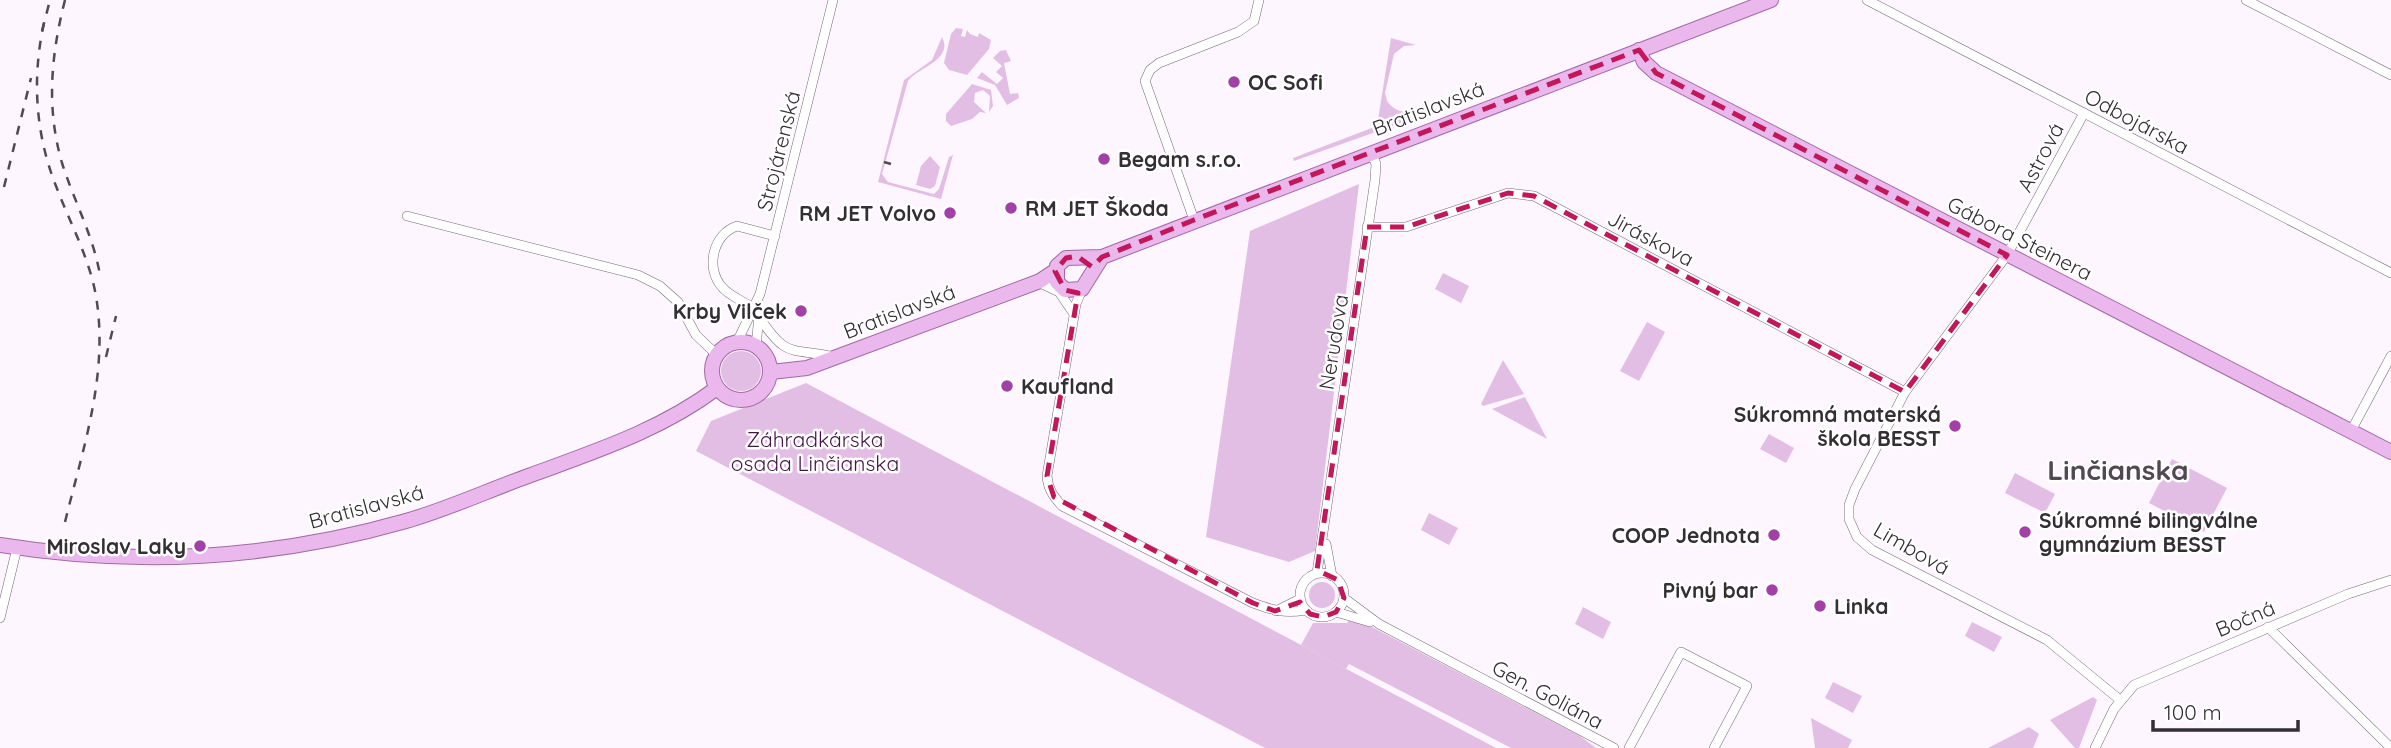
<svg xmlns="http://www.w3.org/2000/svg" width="2391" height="748" font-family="Quicksand,sans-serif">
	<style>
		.green { fill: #e3bee4 }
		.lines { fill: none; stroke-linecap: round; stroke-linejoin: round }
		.minor-casing { stroke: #736b73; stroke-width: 10 }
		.primary-casing { stroke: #a169a3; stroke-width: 16 }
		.minor { stroke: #fff; stroke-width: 9 }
		.primary { stroke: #eab8ec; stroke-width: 14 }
		.rail { stroke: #504b50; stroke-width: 2.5; stroke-dasharray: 9 9; stroke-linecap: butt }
		.marked { fill: none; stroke: #c2185b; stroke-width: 5; stroke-dasharray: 14 9; stroke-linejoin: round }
		.poi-dot { fill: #a240a7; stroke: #fff; stroke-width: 2.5 }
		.labels { text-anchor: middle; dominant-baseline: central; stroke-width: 5; stroke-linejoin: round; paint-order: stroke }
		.poi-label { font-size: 21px; font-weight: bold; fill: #332f33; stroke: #fff; text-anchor: start }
		.street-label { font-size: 21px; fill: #332f33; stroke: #fff }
		.park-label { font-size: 21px; fill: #421544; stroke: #fff }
		.district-label { font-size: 28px; font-weight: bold; fill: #514951; stroke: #fff }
	</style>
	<rect width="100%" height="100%" fill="#fef6fe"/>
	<g class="green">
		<path d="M956,28L963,29L961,36L965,37L967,30L970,34L978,37L979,33L991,40L989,49L967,75L949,70L944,63L951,34Z"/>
		<path d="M942,37C954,60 918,67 908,81L882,174L888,182L934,194L939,189L949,157L953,155L941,199L878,182L904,80L932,60Z"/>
		<path d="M1391,38L1416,45L1404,46L1394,54L1385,93L1387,101C1399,117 1413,112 1431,108L1432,112L1294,161L1293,158L1377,126Z"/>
		<path d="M1006,50L1011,61L1004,63L1010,94L1018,93L1019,98L1007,105L995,85L977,78L982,72L997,84L1003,78L996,72L1002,66L993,58L1000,51Z"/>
		<path d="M972,84L991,90L993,106L989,112L990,96L983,90L975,93L974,102L986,113L980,112L972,119L951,126L946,121V114Z"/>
		<path d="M930,156L940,167L935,186L930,189L916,185L921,166Z"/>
		<path d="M1359,184L1315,551L1289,562L1206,537L1250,231Z"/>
		<path d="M1443,273L1469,286L1461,303L1435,289Z"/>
		<path d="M1647,322L1665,332L1639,381L1620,371Z"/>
		<circle cx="741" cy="371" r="20"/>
		<path d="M1503,360L1524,394L1483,406L1481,404Z"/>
		<path d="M806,383L1496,748H1265L696,451L711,421Z"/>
		<path d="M1525,397L1547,439L1492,409Z"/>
		<path d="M1769,434L1794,448L1786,463L1760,449Z"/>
		<path d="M2172,459L2227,488L2204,532L2149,503Z"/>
		<path d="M2015,473L2055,494L2045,513L2005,493Z"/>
		<path d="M1429,513L1458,528L1449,545L1421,530Z"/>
		<circle cx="1322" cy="595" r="13"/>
		<path d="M1583,607L1611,622L1603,639L1575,624Z"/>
		<path d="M1350,619L1374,628L1580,736L1596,748H1511L1349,664L1346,669L1301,645L1313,623H1347Z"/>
		<path d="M1972,622L2002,637L1994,652L1965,636Z"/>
		<path d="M1833,682L1862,696L1853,713L1825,698Z"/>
		<path d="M2093,697L2097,700L2079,748H2075L2050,720Z"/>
		<path d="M1811,718L1852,740L1848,748H1815Z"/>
		<path d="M2029,727L2039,734L2033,748H1988Z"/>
	</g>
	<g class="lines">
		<g class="minor-casing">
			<g id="minor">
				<path d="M1867,0L2391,273"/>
				<path d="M2246,0L2391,75"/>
				<path d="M2084,113L2007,255L1905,392L1855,489L1849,505V519L1857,537L1872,550L2047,640L2120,700"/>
				<path d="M407,216L638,275L660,286L678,302L696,335L717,355"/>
				<path d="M1194,220L1145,81L1150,70L1159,63L1238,32L1254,21L1259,0"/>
				<path d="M1367,227H1406L1508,193L1534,196L1905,392"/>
				<path d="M1038,282L1059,292L1074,314"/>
				<path d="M1082,289L1076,304L1047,476C1048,489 1053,496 1062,506L1253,603C1272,610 1285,614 1305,610"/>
				<path d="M754,309C744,301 729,296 722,287C705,268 713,234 737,226L775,236"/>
				<path d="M759,317C788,360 790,347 834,357"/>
				<path d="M737,342L760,294L833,0"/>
				<path d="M756,346L759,316"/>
				<path d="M2351,431L2391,356"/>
				<path d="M1326,544L1332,576"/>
				<circle cx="1322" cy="595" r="22"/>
				<path d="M1317,573L1375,180L1376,164L1371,152"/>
				<path d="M1344,598L1379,624L1614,748"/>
				<path d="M1276,611L1300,599"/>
				<path d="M1336,612L1370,622"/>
				<path d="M0,618L17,548"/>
				<path d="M2268,627L2391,748"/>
				<path d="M1629,748L1681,652L1747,686L1714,748"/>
				<path d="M2095,748L2114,709L2134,685L2348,594L2391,580"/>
			</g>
		</g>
		<g class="primary-casing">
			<g id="primary">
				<path d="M1639,50L1644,62L1656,73L2391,452"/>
				<path d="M1102,257L1082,289L1065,290L1057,282V266L1066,258L1102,257L1771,0"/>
				<circle cx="741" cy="371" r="29"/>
				<path d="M771,372L807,368L1040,281L1055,271"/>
				<path d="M0,545C136,567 273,559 406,521C448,509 489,490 531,475C596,451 661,430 717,388"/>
			</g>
		</g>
		<use href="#minor" class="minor"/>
		<use href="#primary" class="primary"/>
		<g class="rail">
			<path d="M65,0C51,55 46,108 62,163C74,201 93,235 100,275"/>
			<path d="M44,23C32,77 35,133 56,186C70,223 89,257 96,296C109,374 83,448 65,522"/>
			<path d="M42,31L50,0"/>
			<path d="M884,162L891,164"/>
			<path d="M4,187L31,78"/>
			<path d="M106,357L116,316"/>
		</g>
	</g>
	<path class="marked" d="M1639,50L1656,73L2007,255L1905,392L1534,196L1508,193L1406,227H1367L1317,570L1338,580L1344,598L1336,612L1323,617L1310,614L1300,602L1275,611L1253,603L1054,497L1047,476L1078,293L1065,290L1055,271L1066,258L1077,256L1092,267L1102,257L1194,220Z"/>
	<g class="poi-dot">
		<circle cx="1234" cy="82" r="7"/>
		<circle cx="1104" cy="159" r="7"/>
		<circle cx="1011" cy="208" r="7"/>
		<circle cx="950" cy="213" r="7"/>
		<circle cx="801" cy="311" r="7"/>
		<circle cx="1007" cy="386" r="7"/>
		<circle cx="1955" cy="426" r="7"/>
		<circle cx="2025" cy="532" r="7"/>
		<circle cx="1774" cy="535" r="7"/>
		<circle cx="200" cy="546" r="7"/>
		<circle cx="1772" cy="590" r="7"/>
		<circle cx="1820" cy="606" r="7"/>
	</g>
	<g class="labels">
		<g class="poi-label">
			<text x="1248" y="82">OC Sofi</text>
			<text x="1118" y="159">Begam s.r.o.</text>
			<text x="1025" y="208">RM JET Škoda</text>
			<text x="936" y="213" text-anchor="end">RM JET Volvo</text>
			<text x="787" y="311" text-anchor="end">Krby Vilček</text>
			<text x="1021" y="386">Kaufland</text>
			<text x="1941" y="414" text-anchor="end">Súkromná materská<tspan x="1941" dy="24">škola BESST</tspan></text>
			<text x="2039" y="520">Súkromné bilingválne<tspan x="2039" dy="24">gymnázium BESST</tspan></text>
			<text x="1760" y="535" text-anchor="end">COOP Jednota</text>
			<text x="186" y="546" text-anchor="end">Miroslav Laky</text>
			<text x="1758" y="590" text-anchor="end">Pivný bar</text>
			<text x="1834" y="606">Linka</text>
		</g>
		<g class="street-label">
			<text transform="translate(1428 108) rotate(-21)">Bratislavská</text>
			<text transform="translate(2137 121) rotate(28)">Odbojárska</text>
			<text transform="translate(778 151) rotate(-76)">Strojárenská</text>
			<text transform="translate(2040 157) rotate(-62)">Astrová</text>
			<text transform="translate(1651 238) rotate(28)">Jiráskova</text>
			<text transform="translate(2020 238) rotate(27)">Gábora Steinera</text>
			<text transform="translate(899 311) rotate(-21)">Bratislavská</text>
			<text transform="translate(1333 342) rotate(-81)">Nerudova</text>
			<text transform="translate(366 506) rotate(-15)">Bratislavská</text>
			<text transform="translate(1912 548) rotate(30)">Limbová</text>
			<text transform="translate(2245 618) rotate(-23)">Bočná</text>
			<text transform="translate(1548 694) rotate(28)">Gen. Goliána</text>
		</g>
		<g class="park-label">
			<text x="815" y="439">Záhradkárska<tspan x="815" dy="24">osada Linčianska</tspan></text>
		</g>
		<g class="district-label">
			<text x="2118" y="469">Linčianska</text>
		</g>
	</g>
	<path d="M2153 720v10h145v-10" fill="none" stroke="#332f33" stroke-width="3.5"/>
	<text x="2164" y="720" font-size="21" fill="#332f33" stroke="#ffffff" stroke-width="5" paint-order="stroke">100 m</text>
</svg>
